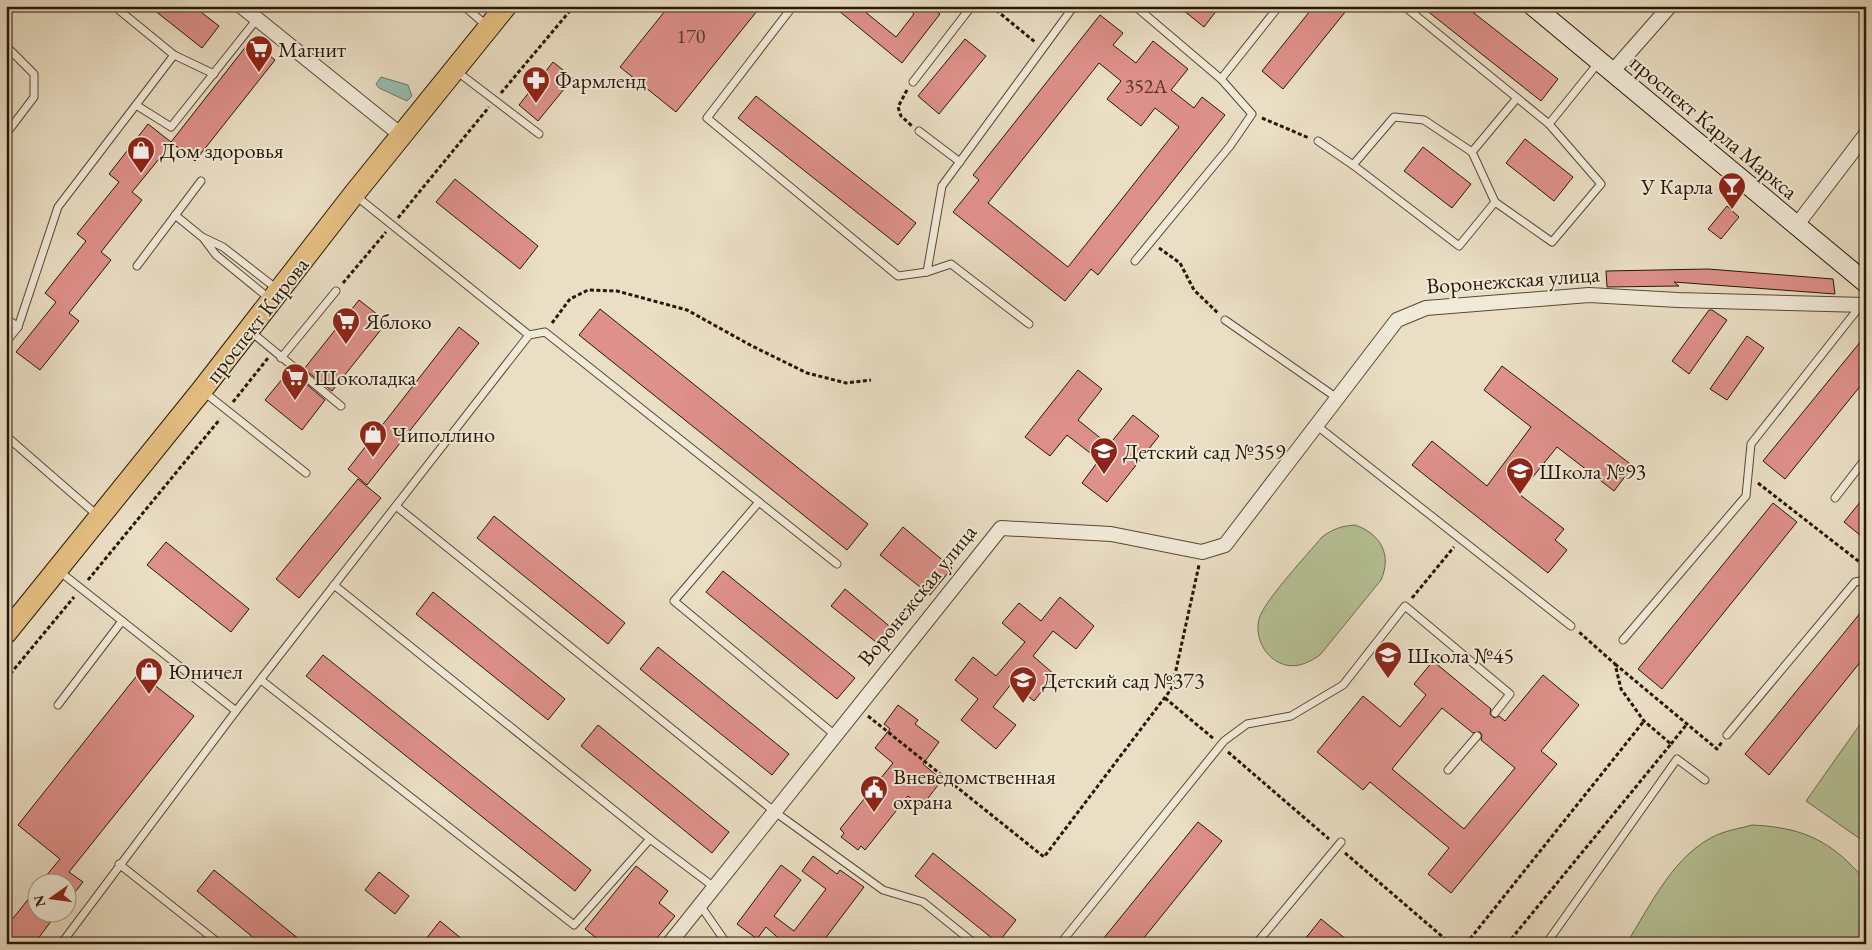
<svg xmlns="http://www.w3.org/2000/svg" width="1872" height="950" font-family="'EB Garamond',serif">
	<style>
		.green { fill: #b5c195; stroke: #6e6c4c }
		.water { fill: #98bcb3; stroke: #6b7a6d }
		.building { fill: #de908a; stroke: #271704; fill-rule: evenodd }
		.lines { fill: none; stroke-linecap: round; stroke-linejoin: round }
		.lane-casing { stroke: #584934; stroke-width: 9 }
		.street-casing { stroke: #584934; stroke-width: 16 }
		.secondary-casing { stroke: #271704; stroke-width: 21 }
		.primary-casing { stroke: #271704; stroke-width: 23 }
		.path { stroke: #271704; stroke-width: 3; stroke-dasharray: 4 2.5; stroke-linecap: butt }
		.lane { stroke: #f1ead9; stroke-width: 7 }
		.street { stroke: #f1ead9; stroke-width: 14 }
		.secondary { stroke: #f1ead9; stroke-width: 19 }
		.primary { stroke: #e5bf82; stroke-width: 21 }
		.labels { text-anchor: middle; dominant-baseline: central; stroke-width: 4; stroke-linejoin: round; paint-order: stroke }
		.number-label { font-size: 20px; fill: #553526 }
		.poi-label { font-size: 22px; fill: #271704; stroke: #f1ead9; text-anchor: start }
		.street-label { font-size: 22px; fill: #271704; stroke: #f1ead9 }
	</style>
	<rect width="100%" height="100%" fill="#eadec4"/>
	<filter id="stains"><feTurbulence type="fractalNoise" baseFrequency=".004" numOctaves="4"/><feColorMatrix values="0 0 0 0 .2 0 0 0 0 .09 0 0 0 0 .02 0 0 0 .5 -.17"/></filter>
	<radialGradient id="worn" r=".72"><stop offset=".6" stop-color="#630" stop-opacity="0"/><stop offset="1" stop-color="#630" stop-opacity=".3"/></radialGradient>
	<g class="green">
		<path d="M1355,525C1381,534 1392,555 1381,580L1320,655C1307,664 1293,670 1278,662C1263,654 1255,636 1259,619C1263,602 1308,554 1322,537C1333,529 1341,526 1355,525Z"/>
		<path d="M1866,716V843L1806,801Z"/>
		<path d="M1752,825C1792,827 1821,835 1850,864C1856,870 1864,877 1866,886C1869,902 1866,927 1866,944H1626C1651,905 1674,853 1719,834C1729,830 1742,828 1752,825Z"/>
	</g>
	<path class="water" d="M381,77L408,85L412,96L407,101L379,88L376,84Z"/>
	<g class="building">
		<path d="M149,6H193L219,26L202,48Z"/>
		<path d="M669,6H761L676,112L620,67Z"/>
		<path d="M833,6H858L896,37L914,14L905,6H930L940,14L902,63Z"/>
		<path d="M1178,6H1220L1204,27Z"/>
		<path d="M1314,6H1350L1283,89L1262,71Z"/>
		<path d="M1421,6H1465L1558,79L1541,101Z"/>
		<path d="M1100,15L1123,33L1113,45L1136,63L1153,41L1188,69L1171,90L1194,108L1202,97L1225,115L1098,275L1091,269L1065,301L953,212L979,180L973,175ZM1099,63L1121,81L1107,99L1141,126L1155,108L1179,127L1068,267L988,203Z"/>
		<path d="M965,39L986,56L939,114L918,96Z"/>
		<path d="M251,40L275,60L195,161L172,143L132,192L142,200L101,252L111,260L69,313L79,321L40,370L16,352L56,302L45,293L86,241L77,234L119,182L109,174L148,124L171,142Z"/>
		<path d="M553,62L573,78L538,121L519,105Z"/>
		<path d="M756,96L916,223L898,245L738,118Z"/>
		<path d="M1525,139L1573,177L1554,201L1506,163Z"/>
		<path d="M1423,147L1471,184L1452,208L1404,171Z"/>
		<path d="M455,179L538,246L520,269L436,202Z"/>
		<path d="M1727,206L1739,217L1721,239L1708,229Z"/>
		<path d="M1708,269L1833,279L1835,294L1674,282L1679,286L1607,287L1606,271Z"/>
		<path d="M359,300L387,322L332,391L304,369Z"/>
		<path d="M600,309L868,524L847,550L579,335Z"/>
		<path d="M1709,310H1712L1727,320L1689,374L1672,361Z"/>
		<path d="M459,327L479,343L367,485L348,469Z"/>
		<path d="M1866,335V379L1785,479L1763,461Z"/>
		<path d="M1747,336L1764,348L1727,400L1710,389Z"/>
		<path d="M1502,366L1633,466L1614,491L1557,447L1519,494L1564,529L1555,540L1567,550L1548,573L1412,465L1432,441L1487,486L1531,427L1484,390Z"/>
		<path d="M1078,370L1102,389L1078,420L1109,445L1133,415L1159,436L1107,502L1082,483L1099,460L1067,435L1050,456L1025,437Z"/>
		<path d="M288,372L296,379L298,377L325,400L302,430L265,400Z"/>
		<path d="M358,479L381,498L299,598L276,579Z"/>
		<path d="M1866,495V540L1844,522Z"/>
		<path d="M1773,503L1797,522L1662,689L1638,669Z"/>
		<path d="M494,516L625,623L608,644L477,538Z"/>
		<path d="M903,527L952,568L930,595L880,555Z"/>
		<path d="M166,542L249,609L231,632L147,565Z"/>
		<path d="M723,571L855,678L837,699L706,592Z"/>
		<path d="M845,589L894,630L881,646L831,606Z"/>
		<path d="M433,592L565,699L548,720L416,614Z"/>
		<path d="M1060,597L1094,626L1076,649L1053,631L1033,656L1055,675L1034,701L1012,683L993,707L1016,725L996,749L961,720L978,699L955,680L973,657L996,676L1025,642L1002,623L1019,603L1041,621Z"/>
		<path d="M1866,606V655L1769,775L1745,754Z"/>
		<path d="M658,647L789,754L772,775L640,669Z"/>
		<path d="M323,655L591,870L575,891L306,676Z"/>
		<path d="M1433,661L1491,709L1490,714L1494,718L1499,716L1505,721L1543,675L1579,705L1541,751L1557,764L1451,893L1428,874L1449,848L1370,782L1363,790L1317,752L1363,696L1400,727L1426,695L1414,684ZM1442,708L1473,733L1480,732L1482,735L1481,740L1515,768L1464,829L1392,769Z"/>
		<path d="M139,673L194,716L69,872L83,882L68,901V882H41L60,859L18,825Z"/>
		<path d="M898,705L918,720L915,724L939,742L923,764L942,780L921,807L908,796L865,850L861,846L858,850L841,837L844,833L840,829L893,763L875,748L890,729L884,724Z"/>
		<path d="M598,725L729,832L712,853L581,746Z"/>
		<path d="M1198,822L1222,841L1139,944H1099Z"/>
		<path d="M933,853L1016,920L998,943L915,876Z"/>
		<path d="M813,856L837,874L840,870L864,887L821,944H785L766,927L757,939L737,924L781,865L801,880L774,916L794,931L826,889L802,871Z"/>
		<path d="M636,866L668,891L659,903L675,916L652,944H604L585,929Z"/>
		<path d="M214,870L305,944H261L197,891Z"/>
		<path d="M379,872L409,896L395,914L365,890Z"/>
		<path d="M38,887V912H58L34,944H6V927Z"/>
		<path d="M1321,919L1352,944H1301Z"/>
		<path d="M440,921L468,944H422Z"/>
	</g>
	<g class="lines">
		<g class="lane-casing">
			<g id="lane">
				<path d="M114,6L174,55"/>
				<path d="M464,6L487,26"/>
				<path d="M793,6L707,118L898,276L927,272"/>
				<path d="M960,6L967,12L972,6"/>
				<path d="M1404,6L1549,124L1599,62"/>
				<path d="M6,46L34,74V97L6,134"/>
				<path d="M455,70L539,134"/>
				<path d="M1221,79L1279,6"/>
				<path d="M913,82L967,12"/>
				<path d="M136,105L171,127L257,19"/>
				<path d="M919,131L960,162"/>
				<path d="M1318,141L1353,165L1459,246L1495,202"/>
				<path d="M1472,152L1517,98"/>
				<path d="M1353,165L1394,117L1424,120L1472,152L1495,202L1552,242L1601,184L1549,124"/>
				<path d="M356,196L529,335"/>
				<path d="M175,215L202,237L223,247L277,289"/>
				<path d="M204,239L216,255L270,299"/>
				<path d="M1135,261L1230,146L1252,114L1221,79L1135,6"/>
				<path d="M137,266L201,181"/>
				<path d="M6,318L18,327"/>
				<path d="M1225,320L1337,398"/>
				<path d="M1029,324L951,264L927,272L942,186L1074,6"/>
				<path d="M250,331L341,406"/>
				<path d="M6,342L18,327L58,207L174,55L214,74"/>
				<path d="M281,358L336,291"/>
				<path d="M204,392L306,473"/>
				<path d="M1316,425L1571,626"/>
				<path d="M6,436L97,515"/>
				<path d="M1835,498L1866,458"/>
				<path d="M759,502L674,601L835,735"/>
				<path d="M396,506L775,812L883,890L923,902L975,944"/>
				<path d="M59,571L236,711"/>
				<path d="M334,585L650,839L714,887"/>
				<path d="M1623,640L1746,496L1751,444L1861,305"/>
				<path d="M261,680L574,925L650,839"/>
				<path d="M58,705L122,621"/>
				<path d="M1727,735L1855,582L1866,580"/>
				<path d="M1448,770L1477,736"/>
				<path d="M119,864L220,944"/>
				<path d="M700,905L727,944"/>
				<path d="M61,944L236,711L529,335L545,332L837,564"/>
				<path d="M1060,944L1224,741L1247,724L1291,716L1343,685L1405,606L1510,694L1495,713"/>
				<path d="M1256,944L1341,842"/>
				<path d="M1546,944L1677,759L1705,780"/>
			</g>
		</g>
		<g class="street-casing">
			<g id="street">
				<path d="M241,6L401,135"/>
				<path d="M1612,72L1670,6"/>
				<path d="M1796,226L1866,134"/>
				<path d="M669,944L1001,528L1111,534L1202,552L1225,545L1397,320L1426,308L1589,295L1678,300L1866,305"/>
			</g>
		</g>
		<g class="secondary-casing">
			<path id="secondary" d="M1533,6L1866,283"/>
		</g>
		<g class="primary-casing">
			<path id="primary" d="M6,633L202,390L354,194L506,6"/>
		</g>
		<g class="path">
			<path d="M991,6L1035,42"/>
			<path d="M907,90L898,107L901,116L912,126"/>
			<path d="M501,93L574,6"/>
			<path d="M1262,118L1309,138"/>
			<path d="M398,218L489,107"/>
			<path d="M1159,248L1180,263L1194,290L1218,313"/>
			<path d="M343,283L386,232"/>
			<path d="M552,323L570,299L588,290L617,291L687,310L752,346L807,373L846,383L871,380"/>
			<path d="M233,402L268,358"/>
			<path d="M1758,483L1866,567"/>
			<path d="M88,580L220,419"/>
			<path d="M1412,598L1454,547"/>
			<path d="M1615,664L1717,749L1722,742"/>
			<path d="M6,679L74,597"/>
			<path d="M1165,698L1214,739"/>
			<path d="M868,716L1044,857L1172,688L1199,565"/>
			<path d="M1671,744L1687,724"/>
			<path d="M1228,752L1329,839"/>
			<path d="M1345,853L1451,944"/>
			<path d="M1466,944L1644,721"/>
			<path d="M1507,944L1671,744L1644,721L1621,689L1615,664L1579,632"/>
		</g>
		<use href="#lane" class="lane"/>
		<use href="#street" class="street"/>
		<use href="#secondary" class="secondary"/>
		<use href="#primary" class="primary"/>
	</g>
	<defs>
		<g id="supermarket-pin" transform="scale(1.4375)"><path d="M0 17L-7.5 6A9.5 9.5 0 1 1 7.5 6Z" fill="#8f2418" stroke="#f1ead9"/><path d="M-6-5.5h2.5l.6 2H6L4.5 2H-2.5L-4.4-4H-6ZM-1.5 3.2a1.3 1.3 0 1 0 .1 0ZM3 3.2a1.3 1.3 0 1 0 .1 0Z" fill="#fff"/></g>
		<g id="pharmacy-pin" transform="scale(1.4375)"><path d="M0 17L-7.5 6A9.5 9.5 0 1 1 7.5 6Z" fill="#8f2418" stroke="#f1ead9"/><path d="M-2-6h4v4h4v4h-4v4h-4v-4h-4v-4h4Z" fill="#fff"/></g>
		<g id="shop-pin" transform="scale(1.4375)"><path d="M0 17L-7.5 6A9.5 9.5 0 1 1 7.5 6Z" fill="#8f2418" stroke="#f1ead9"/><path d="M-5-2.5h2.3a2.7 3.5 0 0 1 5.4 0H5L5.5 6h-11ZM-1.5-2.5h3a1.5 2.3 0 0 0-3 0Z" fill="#fff"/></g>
		<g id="bar-pin" transform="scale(1.4375)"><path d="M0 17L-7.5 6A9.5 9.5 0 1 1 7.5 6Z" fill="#8f2418" stroke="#f1ead9"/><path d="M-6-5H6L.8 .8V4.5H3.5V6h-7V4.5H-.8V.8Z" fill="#fff"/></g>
		<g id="school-pin" transform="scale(1.4375)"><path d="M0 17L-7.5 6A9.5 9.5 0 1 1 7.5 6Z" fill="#8f2418" stroke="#f1ead9"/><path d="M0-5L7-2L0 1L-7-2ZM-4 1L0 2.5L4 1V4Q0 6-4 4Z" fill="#fff"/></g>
		<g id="civic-pin" transform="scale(1.4375)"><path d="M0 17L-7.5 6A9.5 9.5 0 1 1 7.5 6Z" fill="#8f2418" stroke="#f1ead9"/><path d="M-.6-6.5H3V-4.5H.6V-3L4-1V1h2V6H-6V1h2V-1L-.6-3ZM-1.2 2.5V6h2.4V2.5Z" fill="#fff"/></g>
	</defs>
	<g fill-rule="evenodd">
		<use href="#supermarket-pin" x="259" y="49"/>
		<use href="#pharmacy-pin" x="536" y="80"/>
		<use href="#shop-pin" x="141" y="150"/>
		<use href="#bar-pin" x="1732" y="186"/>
		<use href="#supermarket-pin" x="346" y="321"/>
		<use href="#supermarket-pin" x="295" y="377"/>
		<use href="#shop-pin" x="373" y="434"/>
		<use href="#school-pin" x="1104" y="451"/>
		<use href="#school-pin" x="1520" y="471"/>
		<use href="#school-pin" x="1388" y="655"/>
		<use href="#shop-pin" x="149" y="671"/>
		<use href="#school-pin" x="1023" y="680"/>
		<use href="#civic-pin" x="874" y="789"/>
	</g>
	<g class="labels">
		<g class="number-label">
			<text x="691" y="36">170</text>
			<text x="1146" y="86">352А</text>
		</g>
		<g class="poi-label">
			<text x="278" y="49">Магнит</text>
			<text x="555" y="80">Фармленд</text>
			<text x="160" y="150">Дом здоровья</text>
			<text x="1713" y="186" text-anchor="end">У Карла</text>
			<text x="365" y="321">Яблоко</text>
			<text x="314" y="377">Шоколадка</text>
			<text x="392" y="434">Чиполлино</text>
			<text x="1123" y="451">Детский сад №359</text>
			<text x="1539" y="471">Школа №93</text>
			<text x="1407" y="655">Школа №45</text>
			<text x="168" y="671">Юничел</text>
			<text x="1042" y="680">Детский сад №373</text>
			<text x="893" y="776">Вневедомственная<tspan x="893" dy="25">охрана</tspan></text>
		</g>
		<g class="street-label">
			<text transform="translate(1714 127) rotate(40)">проспект Карла Маркса</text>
			<text transform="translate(1513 280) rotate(-4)">Воронежская улица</text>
			<text transform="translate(257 320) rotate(-52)">проспект Кирова</text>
			<text transform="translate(917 595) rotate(-51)">Воронежская улица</text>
		</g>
	</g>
	<rect width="1872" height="950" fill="none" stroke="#eadec4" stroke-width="25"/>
	<rect x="8" y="8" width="1857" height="935" fill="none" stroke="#271704" stroke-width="2.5"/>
	<rect x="12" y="12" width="1847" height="925" fill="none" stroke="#271704"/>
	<g transform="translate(52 898) rotate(256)"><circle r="24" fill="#f1ead9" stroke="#a09684"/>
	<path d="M0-4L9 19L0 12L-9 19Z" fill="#8f2418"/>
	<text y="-8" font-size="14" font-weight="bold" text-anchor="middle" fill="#271704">N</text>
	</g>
	<rect width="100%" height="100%" filter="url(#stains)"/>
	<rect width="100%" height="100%" fill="url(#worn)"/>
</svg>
